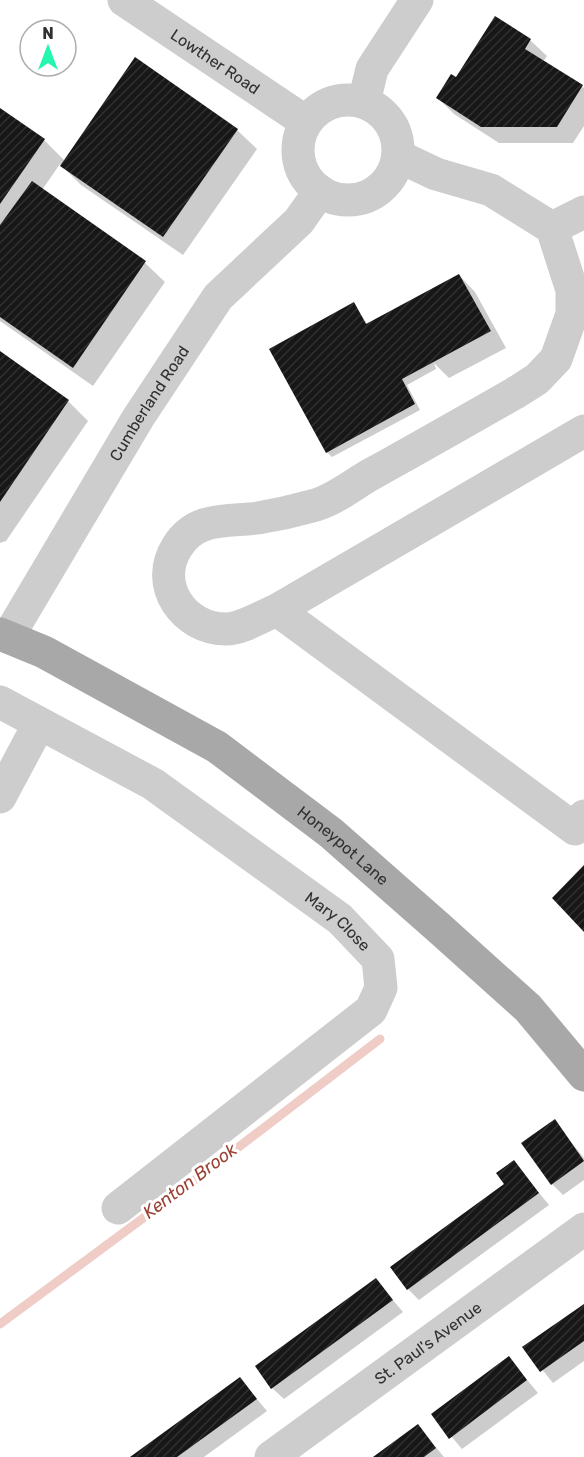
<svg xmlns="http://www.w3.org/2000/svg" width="584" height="1457" font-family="Rubik,sans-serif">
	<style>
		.shadow { fill: #0003 }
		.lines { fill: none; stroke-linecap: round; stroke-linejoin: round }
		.stream { stroke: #f0ccc7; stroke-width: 9 }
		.building { fill: url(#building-hatch) }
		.minor { stroke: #cdcdcd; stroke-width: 33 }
		.major { stroke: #a8a8a8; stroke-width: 33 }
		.labels { text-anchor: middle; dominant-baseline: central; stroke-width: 6; stroke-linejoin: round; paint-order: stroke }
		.street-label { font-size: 16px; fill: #303030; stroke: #fff }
		.water-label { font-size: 18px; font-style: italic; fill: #9b4235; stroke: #fff }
	</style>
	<defs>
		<pattern id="building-hatch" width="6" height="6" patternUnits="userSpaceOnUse" patternTransform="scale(1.5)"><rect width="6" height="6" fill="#171717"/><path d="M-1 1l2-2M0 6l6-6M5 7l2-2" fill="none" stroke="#303030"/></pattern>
	</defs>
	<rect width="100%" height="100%" fill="#fff"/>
	<g class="shadow">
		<path d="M530,40L547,56L543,62L584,88V126L573,143H499L454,114L438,98L457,79Z"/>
		<path d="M0,110L44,140L65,161L237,130L257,149L183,255L81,185L60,164L42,190L145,263L165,282L93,386L0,321Z"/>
		<path d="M459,275L475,292L506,348L449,378L434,363L436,369L407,385L420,410L332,457L327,452L354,304L368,325Z"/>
		<path d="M0,353L68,401L88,421L6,541L0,543Z"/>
		<path d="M554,1121L584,1158V1180L563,1195L552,1184Z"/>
		<path d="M514,1162L549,1205L419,1300L408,1289L506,1184Z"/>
		<path d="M376,1280L403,1312L284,1399L272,1388Z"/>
		<path d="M584,1306V1361L553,1383L524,1347Z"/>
		<path d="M509,1358L538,1393L462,1449L433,1415Z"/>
		<path d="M240,1379L267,1411L204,1457H133Z"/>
		<path d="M418,1426L444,1457H375Z"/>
	</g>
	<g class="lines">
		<path class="stream" d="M0,1324L223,1159L380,1039"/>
	</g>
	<g class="building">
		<path d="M495,16L531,39L525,49L583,85L557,127H481L436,98L451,74L456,77Z"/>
		<path d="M135,57L238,129L163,237L60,166Z"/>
		<path d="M0,108L45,139L0,204Z"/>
		<path d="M32,181L146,261L73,368L0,317V225Z"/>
		<path d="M459,274L491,331L402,379L415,404L326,453L269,349L354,302L366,324Z"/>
		<path d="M0,351L69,400L0,502Z"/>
		<path d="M584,865V932L552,898Z"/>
		<path d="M555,1119L584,1161L551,1185L521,1143Z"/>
		<path d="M514,1160L539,1193L407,1290L390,1267L504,1184L496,1173Z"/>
		<path d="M376,1278L393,1300L271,1389L255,1366Z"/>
		<path d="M584,1304V1341L540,1372L522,1347Z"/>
		<path d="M509,1356L527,1380L449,1439L431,1414Z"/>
		<path d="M240,1377L257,1399L177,1457H130Z"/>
		<path d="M418,1424L436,1448L424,1457H373Z"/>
	</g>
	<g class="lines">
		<g class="minor">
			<path id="s1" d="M124,0L306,122"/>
			<circle cx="348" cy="150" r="50"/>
			<path d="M364,102L372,69L417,0"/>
			<path d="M398,156L436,174L491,190L552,228L572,290V314L556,359L537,379L515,393C466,421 417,449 368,476C351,486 331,502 312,506C294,511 276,515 258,518C227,522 196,516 177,547C153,585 184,629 226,629C242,629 262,616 277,610L584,431"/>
			<path d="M552,228L584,212"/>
			<path d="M277,610L575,829L584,816"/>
			<path id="s2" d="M8,637L138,418L218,297L299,221L320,191"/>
			<path id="s3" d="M0,702L153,784L340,919L378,959L381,988L371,1010L118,1208"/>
			<path d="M0,797L39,724"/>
			<path id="s4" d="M271,1457L584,1229"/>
		</g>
		<path class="major" id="s5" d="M0,634L44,652L217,747L331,833L439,928L528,1008L584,1075"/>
	</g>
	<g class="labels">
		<g class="street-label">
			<text stroke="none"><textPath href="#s1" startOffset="110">Lowther Road</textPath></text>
			<text stroke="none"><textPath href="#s2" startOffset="273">Cumberland Road</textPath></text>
			<text stroke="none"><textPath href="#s5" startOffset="405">Honeypot Lane</textPath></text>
			<text stroke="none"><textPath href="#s3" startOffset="404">Mary Close</textPath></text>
			<text stroke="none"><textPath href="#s4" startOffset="194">St. Paul's Avenue</textPath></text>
		</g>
		<g class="water-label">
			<text transform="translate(190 1181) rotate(-37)">Kenton Brook</text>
		</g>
	</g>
	<g transform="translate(48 48)"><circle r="28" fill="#ffffff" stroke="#acacac" stroke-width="1.5"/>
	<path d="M0-4.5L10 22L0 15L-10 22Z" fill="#23f6ae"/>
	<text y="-9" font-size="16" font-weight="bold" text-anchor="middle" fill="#303030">N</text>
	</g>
</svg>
